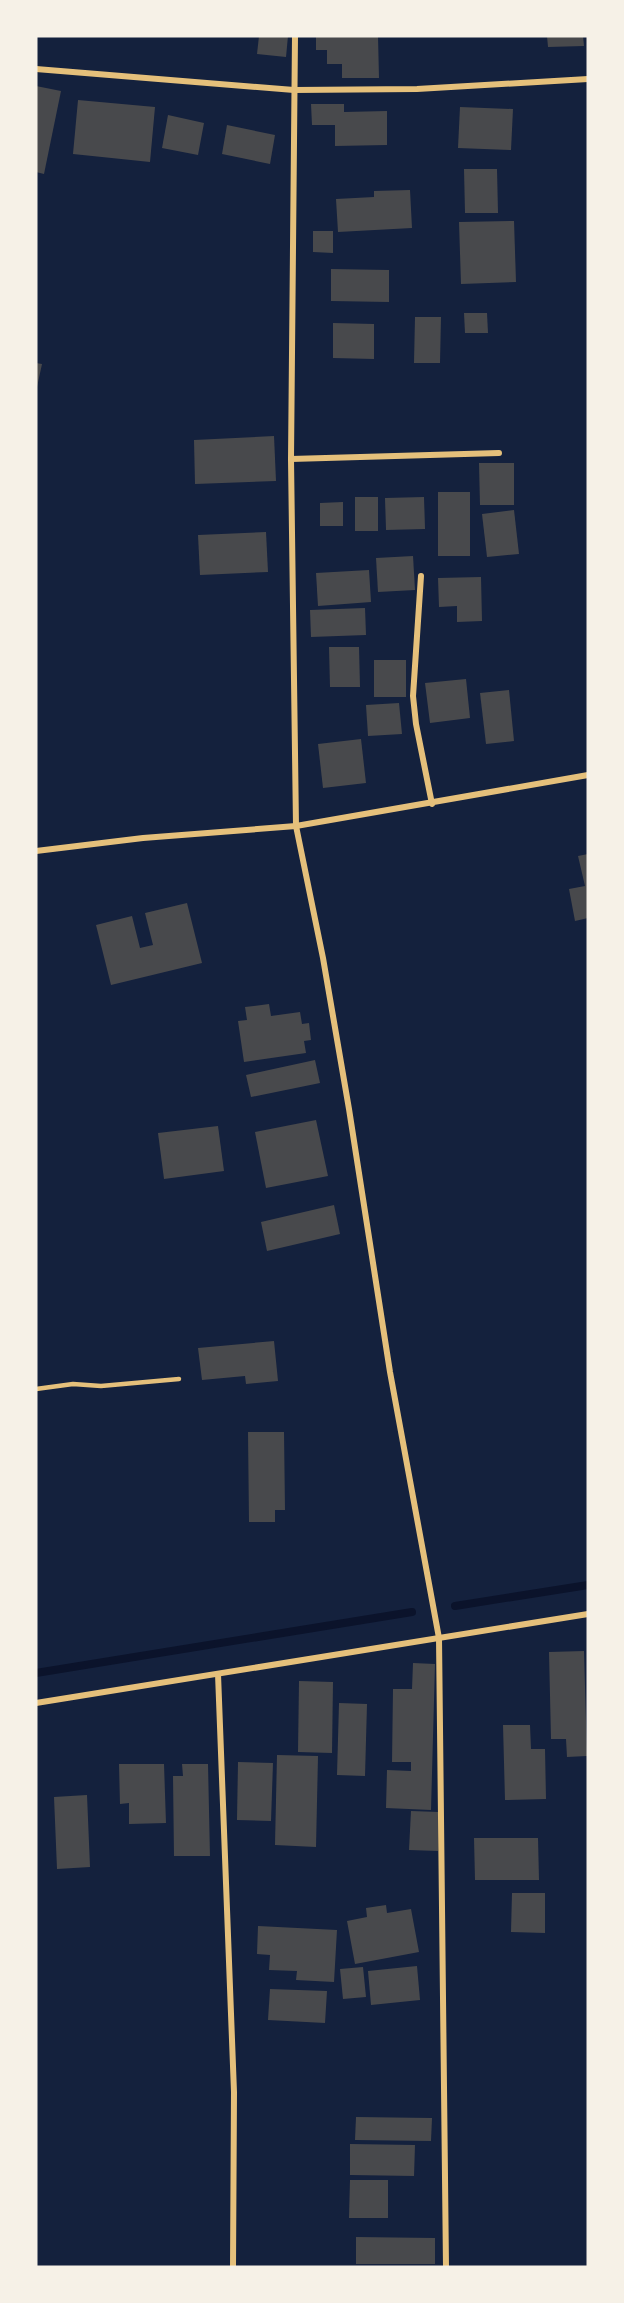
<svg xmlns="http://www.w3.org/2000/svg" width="624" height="2303" font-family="Jost,sans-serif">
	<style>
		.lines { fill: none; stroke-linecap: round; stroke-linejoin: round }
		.stream { stroke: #0b132b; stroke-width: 8 }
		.building { fill: #48494c }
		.service { stroke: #e5c07b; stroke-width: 4.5 }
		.minor { stroke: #e5c07b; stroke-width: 6 }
	</style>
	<rect width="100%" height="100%" fill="#14213d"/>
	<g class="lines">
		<g class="stream">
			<path d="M455,1606L588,1585"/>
			<path d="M36,1673L412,1612"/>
		</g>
	</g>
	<g class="building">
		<path d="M259,36H288L286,57L257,54Z"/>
		<path d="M316,36H378L379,78H342V64H327V50H316Z"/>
		<path d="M547,36H583L584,46L548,47Z"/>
		<path d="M36,86L61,91L44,174L36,172Z"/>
		<path d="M78,100L155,107L150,162L73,154Z"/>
		<path d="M311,104H344V112L387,111V145L335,146V125H312Z"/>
		<path d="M460,107L513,109L511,150L458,148Z"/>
		<path d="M168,115L204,123L198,155L162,148Z"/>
		<path d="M227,125L275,135L270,164L222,154Z"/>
		<path d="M464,169H497L498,213H465Z"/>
		<path d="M410,190L412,228L338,232L336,199L374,197V191Z"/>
		<path d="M514,221L516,282L461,284L459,222Z"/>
		<path d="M313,231H333V253L313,252Z"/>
		<path d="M331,269L389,270V302L331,301Z"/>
		<path d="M464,313H487L488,333H465Z"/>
		<path d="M415,317H441L440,363H414Z"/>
		<path d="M333,323L374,324V359L333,358Z"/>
		<path d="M36,363L42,364L37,387H36Z"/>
		<path d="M274,436L276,481L195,484L194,440Z"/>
		<path d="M479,463H514V505H480Z"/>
		<rect x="438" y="492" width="32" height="64"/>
		<rect x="355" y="497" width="23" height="34"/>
		<path d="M424,497L425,529L386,530L385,498Z"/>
		<path d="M343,502V526H320V503Z"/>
		<path d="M514,510L519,554L487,557L482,514Z"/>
		<path d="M266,532L268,572L200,575L198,535Z"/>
		<path d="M413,556L415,590L378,592L376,558Z"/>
		<path d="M369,570L371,602L318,606L316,573Z"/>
		<path d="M481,577L482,621L457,622V606L439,607L438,578Z"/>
		<path d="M365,608L366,635L311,637L310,610Z"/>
		<path d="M329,647H359L360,687H330Z"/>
		<rect x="374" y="660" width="32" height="37"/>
		<path d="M466,679L470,718L430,723L425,683Z"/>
		<path d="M509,690L514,741L486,744L480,693Z"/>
		<path d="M399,703L402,734L368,736L366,705Z"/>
		<path d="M361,739L366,783L323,788L318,744Z"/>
		<path d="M588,854V918L575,921L569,889L585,886L578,856Z"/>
		<path d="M187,903L202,963L111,985L96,925L132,916L140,948L153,945L145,913Z"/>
		<path d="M269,1004L271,1016L300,1012L302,1024L309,1023L311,1040L304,1041L306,1053L244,1062L238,1021L247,1020L245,1007Z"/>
		<path d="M315,1060L320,1083L251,1097L246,1075Z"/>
		<path d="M316,1120L328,1176L266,1188L255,1132Z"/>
		<path d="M218,1126L224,1171L164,1179L158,1133Z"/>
		<path d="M334,1205L340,1234L267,1251L261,1222Z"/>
		<path d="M274,1341L278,1381L246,1384L245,1376L202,1380L198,1348Z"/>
		<path d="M248,1432H284L285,1510H275V1522H249Z"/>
		<path d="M584,1651L587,1756L567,1757L566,1739H551L549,1652Z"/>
		<path d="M413,1663L435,1664L431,1810L386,1808L387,1770L411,1771V1762H392L393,1689H412Z"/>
		<path d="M299,1681L333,1682L332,1753L298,1752Z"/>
		<path d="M339,1703L367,1704L365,1776L337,1775Z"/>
		<path d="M503,1725H530L531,1749H545L546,1799L505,1800Z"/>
		<path d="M277,1755L318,1756L316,1847L275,1845Z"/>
		<path d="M238,1762L273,1763L271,1821L237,1820Z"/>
		<path d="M119,1764H164L166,1823L129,1824V1803L120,1804Z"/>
		<path d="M182,1764H208L210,1856H174L173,1776H183Z"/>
		<path d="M87,1795L90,1867L57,1869L54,1797Z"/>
		<path d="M411,1811L439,1812L438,1851L409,1850Z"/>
		<path d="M474,1838H538L539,1880H475Z"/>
		<path d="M512,1893H545V1933L511,1932Z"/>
		<path d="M386,1905L387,1913L411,1909L419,1952L355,1964L347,1921L367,1917L366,1908Z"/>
		<path d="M258,1926L337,1930L334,1982L296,1980L297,1971L269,1970L270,1955L257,1954Z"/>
		<path d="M417,1966L420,2000L371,2005L368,1971Z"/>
		<path d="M363,1967L366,1997L343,1999L340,1969Z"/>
		<path d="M270,1989L327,1991L325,2023L268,2020Z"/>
		<path d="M356,2117L432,2118L431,2141L355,2140Z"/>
		<path d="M350,2144L415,2145L414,2176L350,2175Z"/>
		<path d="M350,2180H388V2218H349Z"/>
		<path d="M356,2237L435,2238V2264H356Z"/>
	</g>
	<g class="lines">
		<path class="service" d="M36,1389L73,1384L101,1386L179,1379"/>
		<g class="minor">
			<path d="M295,36L291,459L296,826L323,958L349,1109L390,1372L439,1638L446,2267"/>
			<path d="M36,69L294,90L417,89L588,79"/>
			<path d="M291,459L499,453"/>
			<path d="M421,576L413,696L416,724L432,804"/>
			<path d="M36,851L143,838L296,826L588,775"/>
			<path d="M218,1674L234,2092L233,2267"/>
			<path d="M36,1703L588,1614"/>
		</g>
	</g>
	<rect width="624" height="2303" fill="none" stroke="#f6f1e7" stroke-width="75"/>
</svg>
